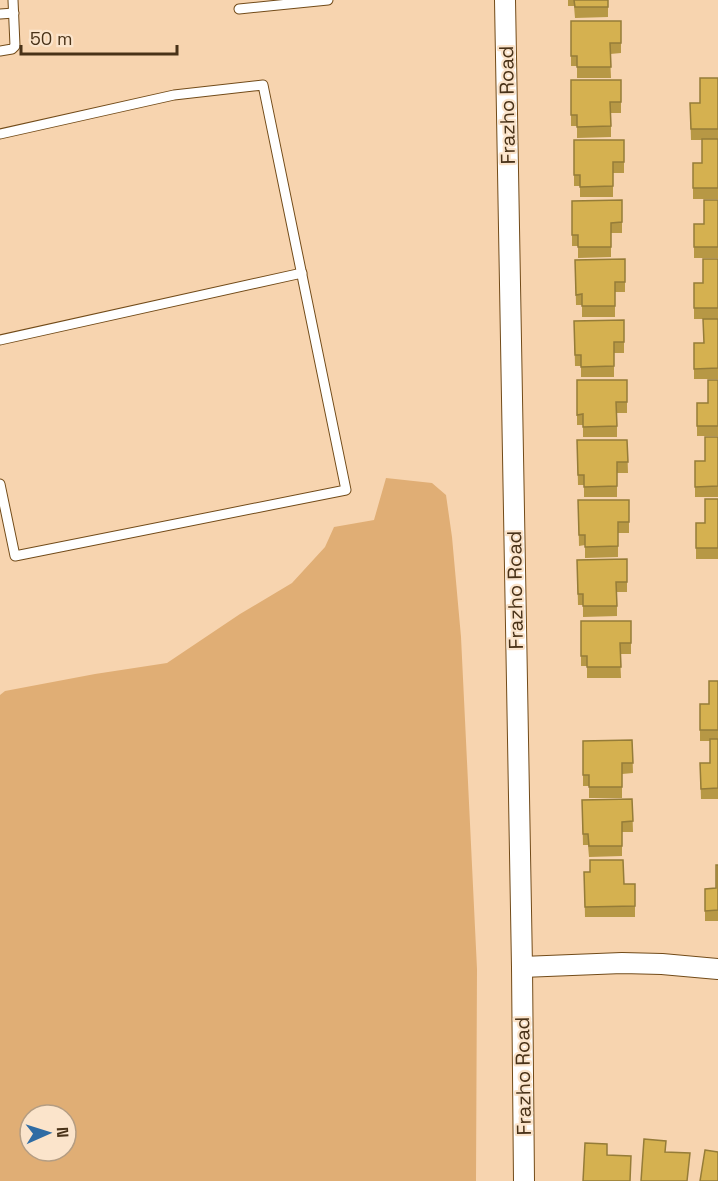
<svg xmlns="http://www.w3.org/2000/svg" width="718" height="1181" font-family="'Space Grotesk',sans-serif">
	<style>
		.green { fill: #e0ae75; fill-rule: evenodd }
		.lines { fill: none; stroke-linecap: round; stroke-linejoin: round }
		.lane-casing { stroke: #724b19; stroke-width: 11 }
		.street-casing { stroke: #724b19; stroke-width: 22 }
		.lane { stroke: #fff; stroke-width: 9 }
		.street { stroke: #fff; stroke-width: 20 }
		.wall { fill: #b79845 }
		.building { fill: #d5b150; stroke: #957c38; stroke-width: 1.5 }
		.labels { text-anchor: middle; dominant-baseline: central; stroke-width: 4.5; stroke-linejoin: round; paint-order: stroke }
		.street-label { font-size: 20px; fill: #493218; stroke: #fbe4cb }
	</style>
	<rect width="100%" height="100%" fill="#f7d4af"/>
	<path class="green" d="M386,478L432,483L446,495L452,537L461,637L477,969L476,1181H0V695L5,691L95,674L167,663L240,614L292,583L325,547L334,527L374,520ZM30,1115H66V1151H30Z"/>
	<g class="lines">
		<g class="lane-casing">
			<g id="lane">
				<path d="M239,9L328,0"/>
				<path d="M0,14L14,13"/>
				<path d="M0,51L12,49L15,46L13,0"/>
				<path d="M0,134L174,95L263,85L346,490L15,556L0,484"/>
				<path d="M0,340L302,273"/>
			</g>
		</g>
		<g class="street-casing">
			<g id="street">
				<path d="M505,0L522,967L524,1181"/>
				<path d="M522,967L622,963L662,964L718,969"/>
			</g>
		</g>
		<use href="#lane" class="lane"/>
		<use href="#street" class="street"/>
	</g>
	<g class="wall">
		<path d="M568,0H608V17L575,18L574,6H568Z"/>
		<path d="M571,21H621V53L610,54L611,78H577V66H571Z"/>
		<path d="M718,78V199H693V163H702V140H691L690,103H700Z"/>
		<path d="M571,80H621V113H611V137L577,138V126H571Z"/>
		<path d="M574,140H624V173H613V197H580V186H574Z"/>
		<path d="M622,200V233H611V257L578,258V246H572V201Z"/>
		<path d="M718,200V258H694V224H704Z"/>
		<path d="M625,259V292H615V317H582V305H576L575,260Z"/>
		<path d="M718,259V319H694V283H703Z"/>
		<path d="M718,319V379H694V343H703Z"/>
		<path d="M624,320V353H614V377H581V366H575L574,321Z"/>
		<path d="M577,380H627V413H617V437H583V425H577Z"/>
		<path d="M718,380V436H697V403H708Z"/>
		<path d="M718,437V497H695V461H705Z"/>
		<path d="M577,440H627L628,473H617V497H584V485H578Z"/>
		<path d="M718,499V559H696V523H705Z"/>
		<path d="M578,500H629V533H618V557L585,558V545L579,546Z"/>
		<path d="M627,559V592H617V616L583,617V605H578L577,560Z"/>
		<path d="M581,621H631V654H620L621,678H587V666H581Z"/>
		<path d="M718,681V799H701L700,763H710V741H700V704H709Z"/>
		<path d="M632,740L633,773L622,774V798H589V786H583V741Z"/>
		<path d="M632,799L633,832H622V856L589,857L588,845H583L582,800Z"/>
		<path d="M718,865V921H705V889L716,888Z"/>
		<path d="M584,872L624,884H635V917H585Z"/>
	</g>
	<g class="building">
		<path d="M574,0H608V7H575Z"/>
		<path d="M571,21H621V43H610L611,67H577V56H571Z"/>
		<path d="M700,78H718V129H691L690,103H700Z"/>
		<path d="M571,80H621V102H610L611,126L577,127V115H571Z"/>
		<path d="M702,139H718V188H693V163H702Z"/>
		<path d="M574,140H624V162H613V186L580,187V175H574Z"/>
		<path d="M622,200V222L611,223V247H578V235H572V201Z"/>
		<path d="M704,200H718V247H694V224H704Z"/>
		<path d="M625,259V282H615V306H582V294L576,295L575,260Z"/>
		<path d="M703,259H718V308H694V283H703Z"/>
		<path d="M703,319H718V368L694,369V343H704Z"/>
		<path d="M624,320V342H614V366L581,367V355H575L574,321Z"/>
		<path d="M577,380H627V402H616L617,426L583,427V414L577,415Z"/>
		<path d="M708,380H718V426H697V403H708Z"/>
		<path d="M705,437H718V486L695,487V461H705Z"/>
		<path d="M577,440H627L628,462H617V486L584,487V475H578Z"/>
		<path d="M705,499H718V548H696V523H705Z"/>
		<path d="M578,500H629V522H618V546L585,547V535H579Z"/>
		<path d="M627,559V582H616L617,606H583V594H578L577,560Z"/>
		<path d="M581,621H631V643H620L621,667H587V656H581Z"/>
		<path d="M709,681H718V730H700V704H709Z"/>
		<path d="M710,739H718V788L701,789L700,763H710Z"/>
		<path d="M632,740L633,763H622V787H589V775H583V741Z"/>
		<path d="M632,799L633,821L622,822V846H589L588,834H583L582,800Z"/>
		<path d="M590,860H623L624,884H635V906L585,907L584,872H590Z"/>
		<path d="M716,865H718V910L705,911V889L716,888Z"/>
		<path d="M644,1139L666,1141L665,1152L690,1153L687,1181H641Z"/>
		<path d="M585,1143L607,1144V1155L631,1156L630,1181H583Z"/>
		<path d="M705,1150L718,1152V1181H700Z"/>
	</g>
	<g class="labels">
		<g class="street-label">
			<text transform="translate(507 105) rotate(-91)">Frazho Road</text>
			<text transform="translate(515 590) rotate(-91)">Frazho Road</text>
			<text transform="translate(523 1076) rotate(-91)">Frazho Road</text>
		</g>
	</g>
	<g transform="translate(48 1133) rotate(87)"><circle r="28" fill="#fbe4cb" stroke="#b49d83" stroke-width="1.5"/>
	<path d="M0-4.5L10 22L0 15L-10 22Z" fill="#2f6ca4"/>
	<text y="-9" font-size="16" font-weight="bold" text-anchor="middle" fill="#493218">N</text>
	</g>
	<path d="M21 45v9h156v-9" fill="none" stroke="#493218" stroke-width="3"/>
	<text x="30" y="45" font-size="18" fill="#493218" stroke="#fbe4cb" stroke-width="4.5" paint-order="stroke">50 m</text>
</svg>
